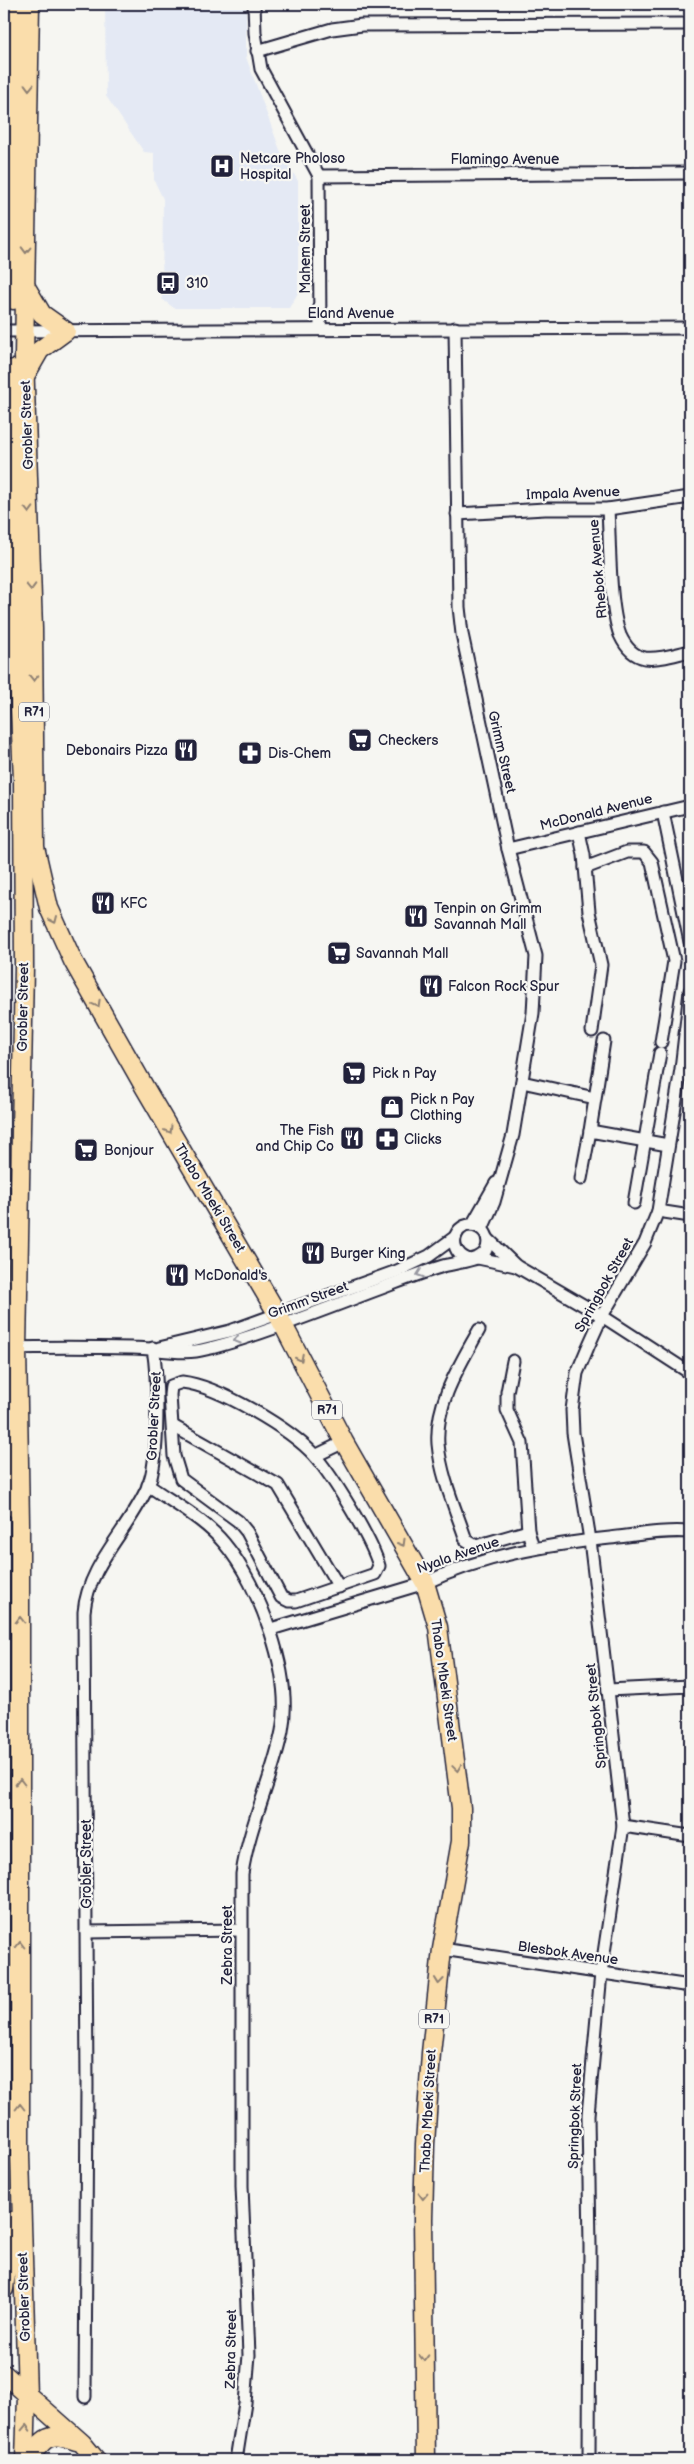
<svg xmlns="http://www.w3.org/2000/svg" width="694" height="2464" font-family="'Balsamiq Sans',sans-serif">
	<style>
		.built { fill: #e4e9f4 }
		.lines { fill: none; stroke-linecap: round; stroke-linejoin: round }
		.street-casing { stroke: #22223b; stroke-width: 15 }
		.primary-casing { stroke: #22223b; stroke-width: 21 }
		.street { stroke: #f6f6f2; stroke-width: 11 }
		.primary { stroke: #faddab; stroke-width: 18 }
		.oneway { stroke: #8e8073 }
		.oneway2 { stroke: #9797a0 }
		.labels { text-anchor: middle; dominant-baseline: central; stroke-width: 4.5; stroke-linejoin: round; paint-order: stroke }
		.shield { fill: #f6f6f2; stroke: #626272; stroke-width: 1 }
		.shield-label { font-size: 12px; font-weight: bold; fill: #22223b }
		.poi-label { font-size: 14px; fill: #22223b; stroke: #f6f6f2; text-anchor: start }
		.street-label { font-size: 14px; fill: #22223b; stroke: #f6f6f2 }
	</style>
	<rect width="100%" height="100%" fill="#f6f6f2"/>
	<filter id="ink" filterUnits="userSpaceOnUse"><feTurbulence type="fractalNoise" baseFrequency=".02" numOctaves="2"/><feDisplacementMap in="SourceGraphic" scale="10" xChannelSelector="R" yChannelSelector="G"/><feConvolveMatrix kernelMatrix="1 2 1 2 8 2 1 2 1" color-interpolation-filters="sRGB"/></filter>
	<g filter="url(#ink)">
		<path class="built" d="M105,4H242V6H246V57L280,150L298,181V293L289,308H174L162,299L163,199L154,180V153L144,152L106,96Z"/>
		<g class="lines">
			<g class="street-casing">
				<g id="street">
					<path d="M254,4L255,33L261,69L319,176L320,329"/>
					<path d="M257,51L332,29L362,25L690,24"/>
					<path d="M319,176L690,173"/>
					<path d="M455,328L459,607L462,634L508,849L536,956L533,1013L513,1135L494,1202L482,1229"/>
					<path d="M4,331L690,328"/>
					<path d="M608,509C610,543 609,606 620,635C625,646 633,656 645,658C659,660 676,654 690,651"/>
					<path d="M457,514L545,509H608L690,497"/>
					<path d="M663,812L690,942"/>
					<path d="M579,832L584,855L589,912L601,965L592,1031"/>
					<path d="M508,849L690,806"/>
					<path d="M585,868L627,852H644L652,862L674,961L661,1042"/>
					<path d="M522,1082L595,1098"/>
					<path d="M590,1131L604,1041"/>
					<path d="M581,1179L590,1131L668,1145"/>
					<path d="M634,1203L660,1053"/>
					<path d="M658,1211L690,1216"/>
					<path d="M472,1225L496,1183"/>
					<path d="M488,1239L516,1266L602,1316L690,1373"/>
					<path d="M478,1258L516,1266"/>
					<path d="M479,1330C460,1365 435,1403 438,1444C441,1477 456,1510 466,1540L476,1546L528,1531"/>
					<path d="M4,1348C46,1347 90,1347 132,1348C154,1348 175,1354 196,1351C215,1348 233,1342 251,1336C290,1323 329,1308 368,1293C393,1284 417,1274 443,1266C451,1264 474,1260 479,1257C491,1251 491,1233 478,1227C458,1217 443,1248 467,1259"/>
					<path d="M159,1348L230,1331L397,1271L429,1256L455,1237"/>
					<path d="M513,1361L507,1392V1410L522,1443L528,1531L533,1548"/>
					<path d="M182,1382C218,1386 291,1429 315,1456C333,1477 372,1540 379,1566L375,1574L296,1601H289L281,1597L247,1532L238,1521L181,1479L174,1456L170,1395L171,1386Z"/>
					<path d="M173,1426L278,1485L339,1587"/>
					<path d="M315,1456L344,1442"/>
					<path d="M148,1485C173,1503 204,1519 224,1543C260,1586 293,1675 282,1731C272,1780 249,1825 242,1874V2186L249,2355L245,2403L236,2460"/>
					<path d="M271,1629L425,1583C484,1555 546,1545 610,1538C637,1535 663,1530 690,1532"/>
					<path d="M608,1690L690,1686"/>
					<path d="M623,1826L690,1836"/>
					<path d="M86,1932L241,1930"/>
					<path d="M442,1949L690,1986"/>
					<path d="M85,2397L87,2085L84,1612C88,1564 130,1529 148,1486C160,1458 158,1379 153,1348"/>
					<path d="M589,2460L590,2247L588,2115L601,1973L623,1826L608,1690L590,1540L573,1433L572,1410L577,1373L588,1347L602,1316L645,1243L658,1211L681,1069L690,991"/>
				</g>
			</g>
			<g class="primary-casing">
				<g id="primary">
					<path d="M30,4L24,357L33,629L35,847L49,908L73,961L145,1088L278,1315L344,1442L425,1583L438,1627L461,1808V1841L442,1949L431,2053L425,2144L423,2219L426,2460"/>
					<path d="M13,300L15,4"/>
					<path d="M13,369V546L23,780L24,967L17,1348L20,1523V2156L27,2395L25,2460"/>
					<path d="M25,376L40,350L66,331L42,314L26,287"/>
					<path d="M4,1434L6,1478L15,1508"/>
					<path d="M4,2289L12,2221"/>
					<path d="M4,2374L82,2443L96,2460"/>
					<path d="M28,2460C43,2439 49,2430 76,2441"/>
				</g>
			</g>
			<use href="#street" class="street"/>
			<use href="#primary" class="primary"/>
		</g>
		<defs><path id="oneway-chevron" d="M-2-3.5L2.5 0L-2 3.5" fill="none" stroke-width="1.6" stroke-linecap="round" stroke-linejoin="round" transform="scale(1.25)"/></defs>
		<g class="oneway">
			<use href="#oneway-chevron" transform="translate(29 87) rotate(91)"/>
			<use href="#oneway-chevron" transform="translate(26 250) rotate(91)"/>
			<use href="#oneway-chevron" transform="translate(29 510) rotate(89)"/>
			<use href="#oneway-chevron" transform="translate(31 587) rotate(88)"/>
			<use href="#oneway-chevron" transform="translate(34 678) rotate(89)"/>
			<use href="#oneway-chevron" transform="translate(54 920) rotate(66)"/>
			<use href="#oneway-chevron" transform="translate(97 1004) rotate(61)"/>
			<use href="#oneway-chevron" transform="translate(169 1130) rotate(59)"/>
			<use href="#oneway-chevron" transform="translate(300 1358) rotate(63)"/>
			<use href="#oneway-chevron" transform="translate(402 1543) rotate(60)"/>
			<use href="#oneway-chevron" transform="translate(20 1620) rotate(-90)"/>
			<use href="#oneway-chevron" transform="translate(457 1768) rotate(82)"/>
			<use href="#oneway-chevron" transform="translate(20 1782) rotate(-90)"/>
			<use href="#oneway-chevron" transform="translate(20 1945) rotate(-90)"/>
			<use href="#oneway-chevron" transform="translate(439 1981) rotate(96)"/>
			<use href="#oneway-chevron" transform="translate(20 2107) rotate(-90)"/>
			<use href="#oneway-chevron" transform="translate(423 2196) rotate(92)"/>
			<use href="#oneway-chevron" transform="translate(424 2358) rotate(89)"/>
			<use href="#oneway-chevron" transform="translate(26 2428) rotate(-88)"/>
		</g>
		<g class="oneway2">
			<use href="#oneway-chevron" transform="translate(420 1274) rotate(160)"/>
			<use href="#oneway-chevron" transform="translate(237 1340) rotate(163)"/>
		</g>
	</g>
	<defs>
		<g id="hospital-square" transform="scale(1.25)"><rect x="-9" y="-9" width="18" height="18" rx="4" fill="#22223b" stroke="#f6f6f2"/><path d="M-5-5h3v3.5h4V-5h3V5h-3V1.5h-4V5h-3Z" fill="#fff"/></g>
		<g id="bus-square" transform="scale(1.25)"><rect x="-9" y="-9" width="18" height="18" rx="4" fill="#22223b" stroke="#f6f6f2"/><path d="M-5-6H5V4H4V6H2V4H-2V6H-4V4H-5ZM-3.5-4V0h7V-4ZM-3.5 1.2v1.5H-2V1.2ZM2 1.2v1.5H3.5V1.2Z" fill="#fff"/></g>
		<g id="supermarket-square" transform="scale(1.25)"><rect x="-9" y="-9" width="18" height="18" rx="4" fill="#22223b" stroke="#f6f6f2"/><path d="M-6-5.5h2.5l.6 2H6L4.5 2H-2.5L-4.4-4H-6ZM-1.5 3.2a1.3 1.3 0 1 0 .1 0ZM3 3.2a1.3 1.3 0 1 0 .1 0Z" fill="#fff"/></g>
		<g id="restaurant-square" transform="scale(1.25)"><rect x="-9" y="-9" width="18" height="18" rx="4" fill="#22223b" stroke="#f6f6f2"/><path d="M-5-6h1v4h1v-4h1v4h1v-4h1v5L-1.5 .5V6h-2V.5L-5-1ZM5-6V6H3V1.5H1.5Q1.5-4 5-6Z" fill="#fff"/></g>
		<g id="pharmacy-square" transform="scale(1.25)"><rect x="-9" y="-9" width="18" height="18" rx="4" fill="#22223b" stroke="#f6f6f2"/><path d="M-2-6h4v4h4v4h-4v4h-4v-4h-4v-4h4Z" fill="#fff"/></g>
		<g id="shop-square" transform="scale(1.25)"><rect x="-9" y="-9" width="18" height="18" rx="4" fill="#22223b" stroke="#f6f6f2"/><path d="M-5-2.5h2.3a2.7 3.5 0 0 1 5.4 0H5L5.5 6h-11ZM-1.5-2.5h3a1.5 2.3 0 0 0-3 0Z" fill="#fff"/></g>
	</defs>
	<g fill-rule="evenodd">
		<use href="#hospital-square" x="222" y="166"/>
		<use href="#bus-square" x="168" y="283"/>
		<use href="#supermarket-square" x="360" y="740"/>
		<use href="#restaurant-square" x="186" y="750"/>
		<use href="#pharmacy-square" x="250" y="753"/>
		<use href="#restaurant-square" x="103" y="903"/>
		<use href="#restaurant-square" x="416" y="916"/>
		<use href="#supermarket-square" x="339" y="953"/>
		<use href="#restaurant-square" x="431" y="986"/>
		<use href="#supermarket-square" x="354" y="1073"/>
		<use href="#shop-square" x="392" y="1107"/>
		<use href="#restaurant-square" x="352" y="1138"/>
		<use href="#pharmacy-square" x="387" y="1139"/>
		<use href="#supermarket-square" x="86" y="1150"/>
		<use href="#restaurant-square" x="313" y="1253"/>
		<use href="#restaurant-square" x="177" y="1275"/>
	</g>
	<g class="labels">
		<g class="shield">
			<rect x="19" y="702.5" width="30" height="19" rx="4"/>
			<rect x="312" y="1400.5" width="30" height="19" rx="4"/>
			<rect x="419" y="2009.5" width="30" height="19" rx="4"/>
		</g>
		<g class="shield-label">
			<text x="34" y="712">R71</text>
			<text x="327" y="1410">R71</text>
			<text x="434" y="2019">R71</text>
		</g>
		<g class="poi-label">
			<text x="240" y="158">Netcare Pholoso<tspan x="240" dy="16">Hospital</tspan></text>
			<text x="186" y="283">310</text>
			<text x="378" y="740">Checkers</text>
			<text x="168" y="750" text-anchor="end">Debonairs Pizza</text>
			<text x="268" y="753">Dis-Chem</text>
			<text x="120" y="903">KFC</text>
			<text x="434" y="908">Tenpin on Grimm<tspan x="434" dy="16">Savannah Mall</tspan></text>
			<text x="356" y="953">Savannah Mall</text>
			<text x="448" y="986">Falcon Rock Spur</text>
			<text x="372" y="1073">Pick n Pay</text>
			<text x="410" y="1099">Pick n Pay<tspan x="410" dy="16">Clothing</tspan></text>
			<text x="334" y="1130" text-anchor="end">The Fish<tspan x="334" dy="16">and Chip Co</tspan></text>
			<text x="404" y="1139">Clicks</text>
			<text x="104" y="1150">Bonjour</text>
			<text x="330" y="1253">Burger King</text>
			<text x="194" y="1275">McDonald's</text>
		</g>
		<g class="street-label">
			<text x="505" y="159">Flamingo Avenue</text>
			<text transform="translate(305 249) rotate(-90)">Mahem Street</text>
			<text x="351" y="313">Eland Avenue</text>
			<text transform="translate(27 425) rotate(-92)">Grobler Street</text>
			<text transform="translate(573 493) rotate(-2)">Impala Avenue</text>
			<text transform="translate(598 569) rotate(-95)">Rhebok Avenue</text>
			<text transform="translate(502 752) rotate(77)">Grimm Street</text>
			<text transform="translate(596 812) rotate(-14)">McDonald Avenue</text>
			<text transform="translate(23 1007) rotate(-89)">Grobler Street</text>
			<text transform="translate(210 1198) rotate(59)">Thabo Mbeki Street</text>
			<text transform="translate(604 1285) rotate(-61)">Springbok Street</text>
			<text transform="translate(308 1300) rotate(-20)">Grimm Street</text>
			<text transform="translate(154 1416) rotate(-87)">Grobler Street</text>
			<text transform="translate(458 1555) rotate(-19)">Nyala Avenue</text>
			<text transform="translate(444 1680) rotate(82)">Thabo Mbeki Street</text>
			<text transform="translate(596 1716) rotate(-96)">Springbok Street</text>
			<text transform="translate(86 1864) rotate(-90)">Grobler Street</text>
			<text transform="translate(227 1945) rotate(-90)">Zebra Street</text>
			<text transform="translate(568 1953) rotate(8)">Blesbok Avenue</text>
			<text transform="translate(428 2111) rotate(-87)">Thabo Mbeki Street</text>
			<text transform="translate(575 2116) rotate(-88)">Springbok Street</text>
			<text transform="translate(24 2297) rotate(-92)">Grobler Street</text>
			<text transform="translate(231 2349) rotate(-89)">Zebra Street</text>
		</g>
	</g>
	<rect width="694" height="2464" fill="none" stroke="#f6f6f2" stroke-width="20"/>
	<rect x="10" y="10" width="674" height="2444" fill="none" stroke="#22223b" stroke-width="2" filter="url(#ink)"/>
</svg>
